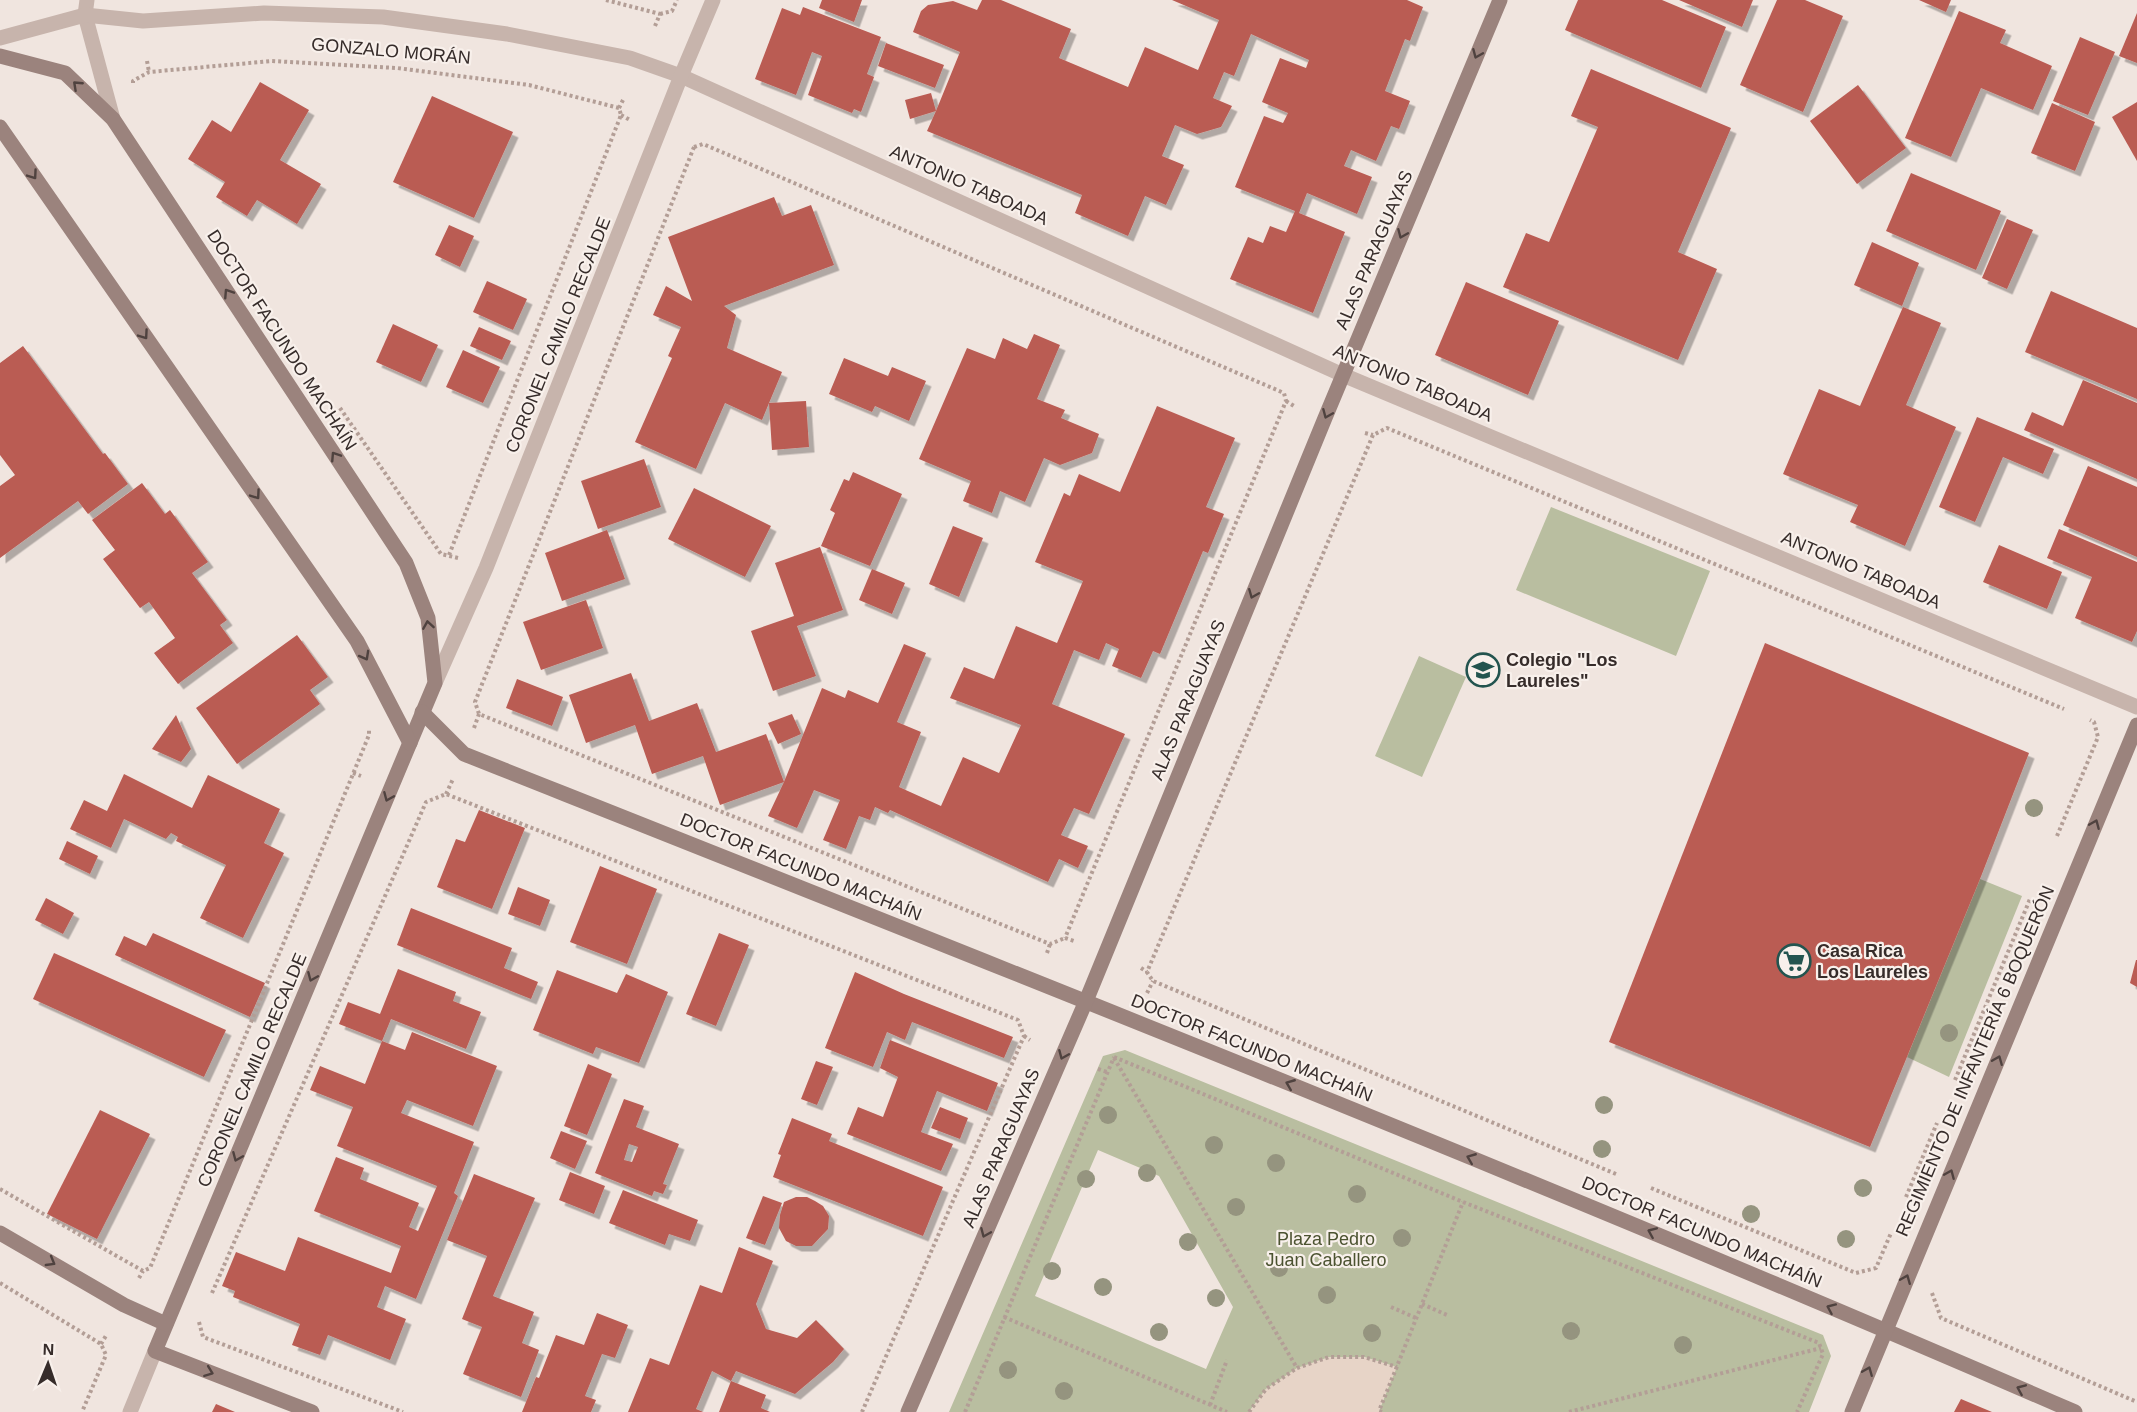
<svg xmlns="http://www.w3.org/2000/svg" width="2137" height="1412" font-family="Arial,sans-serif">
	<style>
		.green { fill: #b9bea0; fill-rule: evenodd }
		.plaza { fill: #e7d4c7 }
		.building { fill: #ba5b53; fill-rule: evenodd; filter: url(#shadow) }
		.lines { fill: none; stroke-linecap: round; stroke-linejoin: round }
		.path { stroke: #b39e96; stroke-width: 4; stroke-dasharray: 3 3; stroke-linecap: butt }
		.street { stroke: #c7b4ac; stroke-width: 15 }
		.secondary { stroke: #9b837d; stroke-width: 15 }
		.tree { fill: #95947f }
		.oneway { stroke: #4f423f }
		.labels { text-anchor: middle; dominant-baseline: central; stroke-width: 4.5; stroke-linejoin: round; paint-order: stroke }
		.street-label { font-size: 18px; fill: #362c2a; stroke: #f8f0eb }
		.poi-label { font-size: 18px; font-weight: bold; fill: #362c2a; stroke: #f8f0eb; text-anchor: start }
		.park-label { font-size: 18px; fill: #4b5230; stroke: #f8f0eb }
	</style>
	<defs>
		<filter id="shadow"><feDropShadow dx="5.5" dy="5.5" stdDeviation="0" flood-color="#0004"/></filter>
	</defs>
	<rect width="100%" height="100%" fill="#f0e5df"/>
	<g class="green">
		<path d="M1551,507L1710,571L1676,656L1516,590Z"/>
		<path d="M1419,656L1466,677L1422,777L1375,756Z"/>
		<path d="M1980,879L2022,896L1949,1077L1907,1057Z"/>
		<path d="M1125,1050L1823,1335L1831,1356L1809,1412H1382L1379,1411L1396,1367L1364,1357H1329L1266,1389L1249,1412H949L1103,1056ZM1098,1150L1159,1176L1233,1307L1206,1369L1035,1296Z"/>
	</g>
	<path class="plaza" d="M1329,1357H1364L1397,1367L1379,1410L1382,1412H1249L1266,1389L1297,1368Z"/>
	<g class="building">
		<path d="M822,0H862L854,22L819,8Z"/>
		<path d="M982,0H1001L1071,29L1059,58L1128,87L1145,47L1198,70L1219,20L1172,0H1407L1423,7L1410,41L1405,39L1385,91L1410,101L1399,129L1391,126L1376,161L1351,150L1344,166L1372,177L1357,214L1307,193L1299,213L1345,232L1313,313L1230,279L1248,237L1263,243L1270,226L1286,232L1295,211L1235,187L1264,116L1283,123L1288,113L1262,102L1280,58L1306,68L1309,60L1251,34L1234,76L1224,72L1213,98L1232,106L1221,127L1197,134L1175,125L1162,156L1184,165L1166,205L1145,196L1128,236L1075,213L1082,195L927,131L936,111L910,119L905,100L931,93L936,111L960,52L913,32L921,11L928,5L953,1L977,10Z"/>
		<path d="M1578,0H1662L1726,27L1701,88L1565,30Z"/>
		<path d="M1679,0H1753L1742,27Z"/>
		<path d="M1777,0H1805L1843,16L1803,112L1740,85Z"/>
		<path d="M1919,0H1951L1946,12Z"/>
		<path d="M803,7L881,37L867,74L874,77L861,112L854,109L852,113L808,95L822,56L812,52L796,95L755,79L782,8L800,15Z"/>
		<path d="M1959,11L2006,30L2000,43L2052,66L2033,110L1981,88L1951,157L1905,138Z"/>
		<path d="M2137,13V63L2119,56Z"/>
		<path d="M2080,37L2115,52L2088,115L2053,101Z"/>
		<path d="M886,43L944,65L935,88L878,66Z"/>
		<path d="M1591,69L1731,128L1678,252L1717,269L1678,360L1503,287L1526,233L1549,242L1598,127L1571,116Z"/>
		<path d="M260,82L309,110L280,160L321,184L297,224L257,200L247,216L216,197L225,182L188,159L212,120L231,132Z"/>
		<path d="M1858,85L1906,148L1857,184L1810,121Z"/>
		<path d="M432,96L513,132L474,218L393,182Z"/>
		<path d="M2137,102V161L2112,117Z"/>
		<path d="M2052,103L2095,122L2075,171L2031,153Z"/>
		<path d="M1911,173L2001,211L1976,270L1886,231Z"/>
		<path d="M774,197L782,216L811,205L834,265L724,306L736,315L727,348L782,372L769,403L806,401L809,447L772,450L769,403L762,420L725,403L696,469L635,442L672,358L668,356L681,327L653,315L666,286L692,301L668,237Z"/>
		<path d="M2007,219L2033,230L2007,289L1982,278Z"/>
		<path d="M449,225L474,236L460,267L435,255Z"/>
		<path d="M1872,242L1919,263L1902,306L1854,285Z"/>
		<path d="M487,281L527,299L513,330L473,312Z"/>
		<path d="M1466,282L1559,321L1528,395L1435,355Z"/>
		<path d="M2051,291L2137,328V399L2025,352Z"/>
		<path d="M1903,307L1941,323L1906,405L1956,427L1905,546L1850,522L1858,505L1783,474L1819,389L1860,406Z"/>
		<path d="M393,324L438,345L421,382L376,362Z"/>
		<path d="M479,327L511,341L502,360L470,346Z"/>
		<path d="M1034,334L1060,345L1037,399L1065,410L1061,418L1099,434L1092,453L1060,465L1044,458L1025,502L1000,491L992,513L963,501L971,481L919,459L967,348L995,359L1003,338L1027,349Z"/>
		<path d="M23,346L103,454L105,453L128,484L88,514L78,501L0,558V486L15,475L0,455V363Z"/>
		<path d="M463,350L500,367L483,403L446,387Z"/>
		<path d="M844,358L888,376L892,367L926,381L909,421L875,406L872,412L829,394Z"/>
		<path d="M2083,380L2137,403V479L2024,430L2032,412L2063,426Z"/>
		<path d="M1157,406L1235,438L1206,507L1224,514L1208,553L1203,551L1160,654L1153,651L1141,678L1112,666L1119,649L1106,643L1099,660L1074,650L1052,704L1125,734L1089,814L1074,808L1061,835L1088,846L1078,868L1059,859L1048,882L890,810L888,813L875,807L870,820L859,816L846,849L823,840L840,800L814,790L797,828L768,816L784,782L720,805L703,756L652,774L635,725L586,743L569,695L631,673L649,721L697,703L716,752L766,734L784,782L822,688L845,698L848,690L878,703L904,644L926,653L897,722L921,732L899,787L941,806L963,757L999,773L1021,725L950,698L964,667L994,679L1016,626L1057,643L1083,581L1035,562L1064,493L1070,496L1079,474L1120,492Z"/>
		<path d="M1977,417L2054,449L2043,474L2003,457L1975,522L1939,507Z"/>
		<path d="M644,459L661,507L598,529L581,481Z"/>
		<path d="M2088,466L2137,487V557L2063,525Z"/>
		<path d="M853,472L902,494L870,566L821,546L835,513L830,510L844,479L849,481Z"/>
		<path d="M142,483L165,514L170,510L208,562L192,573L227,620L220,625L233,643L178,684L154,653L175,638L149,602L140,608L103,559L115,550L92,520Z"/>
		<path d="M694,488L771,526L745,577L668,539Z"/>
		<path d="M953,526L983,538L959,597L929,584Z"/>
		<path d="M2059,529L2137,562V631L2132,642L2075,618L2092,577L2047,558Z"/>
		<path d="M607,530L625,579L562,601L545,553Z"/>
		<path d="M1999,545L2062,572L2047,609L1983,582Z"/>
		<path d="M820,547L843,610L797,626L816,676L773,691L751,631L794,616L775,563Z"/>
		<path d="M872,569L905,583L892,614L859,600Z"/>
		<path d="M586,600L603,648L541,670L523,622Z"/>
		<path d="M297,635L328,677L310,690L320,704L237,764L196,708Z"/>
		<path d="M1765,643L2029,753L1980,879L1870,1147L1609,1042Z"/>
		<path d="M517,679L563,697L552,726L506,708Z"/>
		<path d="M792,714L801,734L778,744L768,723Z"/>
		<path d="M176,715L191,749L181,762L152,749Z"/>
		<path d="M124,774L192,808L208,775L280,809L264,843L284,853L243,938L200,918L226,865L176,841L178,837L171,833L166,839L124,819L111,848L70,829L84,800L107,811Z"/>
		<path d="M479,810L525,828L492,909L437,887L456,839L465,842Z"/>
		<path d="M67,841L98,856L90,874L59,859Z"/>
		<path d="M600,866L657,889L627,964L570,942Z"/>
		<path d="M518,887L550,900L540,926L508,914Z"/>
		<path d="M46,898L74,913L63,934L35,920Z"/>
		<path d="M411,908L512,948L504,968L538,982L531,999L397,945Z"/>
		<path d="M153,933L265,983L250,1017L115,955L124,936L146,946Z"/>
		<path d="M719,933L749,945L716,1026L686,1014Z"/>
		<path d="M54,953L226,1030L204,1077L33,999Z"/>
		<path d="M2136,960H2137V987L2130,983Z"/>
		<path d="M398,969L456,992L453,1001L481,1012L466,1049L391,1019L382,1041L405,1050L412,1032L497,1066L473,1126L407,1100L401,1113L474,1142L454,1193L458,1196L416,1299L385,1286L377,1307L406,1319L390,1360L328,1335L320,1355L292,1345L300,1324L233,1297L235,1291L222,1286L236,1252L285,1271L298,1237L391,1273L401,1246L314,1211L336,1157L364,1168L360,1179L419,1203L409,1227L418,1231L437,1186L337,1146L353,1107L310,1090L320,1066L365,1084L382,1041L339,1024L348,1002L380,1014Z"/>
		<path d="M557,970L617,993L626,974L668,992L639,1063L596,1047L593,1054L533,1030Z"/>
		<path d="M855,972L904,994L1013,1037L1004,1058L912,1022L905,1040L887,1032L873,1067L825,1048Z"/>
		<path d="M890,1040L998,1083L987,1111L937,1091L921,1132L953,1144L941,1171L847,1134L858,1107L883,1117L898,1077L880,1068Z"/>
		<path d="M816,1061L833,1067L817,1105L801,1099Z"/>
		<path d="M588,1064L612,1074L587,1135L564,1126Z"/>
		<path d="M624,1099L644,1106L636,1127L679,1144L663,1184L667,1185L663,1194L654,1191L652,1196L595,1173ZM629,1144L638,1147L632,1162L624,1160Z"/>
		<path d="M940,1107L968,1118L960,1139L931,1128Z"/>
		<path d="M100,1110L150,1134L97,1239L47,1214Z"/>
		<path d="M792,1118L832,1134L829,1141L943,1187L923,1236L773,1177L781,1155L778,1154Z"/>
		<path d="M561,1131L587,1141L575,1169L550,1158Z"/>
		<path d="M570,1172L605,1186L594,1214L559,1200Z"/>
		<path d="M474,1174L535,1198L493,1296L534,1312L522,1343L539,1350L521,1397L463,1374L482,1327L462,1319L487,1256L447,1240Z"/>
		<path d="M623,1190L698,1220L690,1241L669,1234L665,1245L609,1223Z"/>
		<path d="M763,1196L782,1203L765,1245L746,1238Z"/>
		<path d="M796,1197H807L815,1201L823,1206L829,1216L828,1229L812,1246H796L786,1241L779,1228L780,1215L784,1202Z"/>
		<path d="M739,1247L773,1261L756,1304L766,1329L797,1338L816,1320L844,1349L833,1362L795,1394L736,1371L731,1381L712,1371L696,1409L703,1412H628L650,1358L669,1365L700,1285L722,1293Z"/>
		<path d="M597,1313L628,1325L615,1358L602,1354L585,1396L596,1400L591,1412H522L536,1377L539,1378L556,1335L584,1345Z"/>
		<path d="M731,1381L766,1395L761,1408L770,1412H719Z"/>
		<path d="M1961,1399L1992,1412H1954Z"/>
		<path d="M216,1404L235,1412H212Z"/>
	</g>
	<g class="lines">
		<g class="path">
			<path d="M606,0L660,14"/>
			<path d="M660,14L672,11L677,0"/>
			<path d="M655,26L660,14"/>
			<path d="M147,61L149,72"/>
			<path d="M133,83V81L149,72L272,61L397,68L529,85L619,108L621,115"/>
			<path d="M619,108L623,100"/>
			<path d="M621,115L630,120"/>
			<path d="M694,147L475,702L479,714L1050,944L1065,938"/>
			<path d="M694,147L703,144L1284,393L1286,401L1065,938"/>
			<path d="M1286,401L1294,406"/>
			<path d="M340,408L441,554L458,558"/>
			<path d="M1365,433L1373,435"/>
			<path d="M449,555L621,115"/>
			<path d="M474,728L479,714"/>
			<path d="M353,773L361,776"/>
			<path d="M446,794L453,779"/>
			<path d="M2057,836L2098,737L2094,722L2090,720"/>
			<path d="M1065,938L1074,941"/>
			<path d="M1047,953L1050,944"/>
			<path d="M1141,968L1147,972"/>
			<path d="M1147,993L1153,981"/>
			<path d="M1024,1036L1030,1040"/>
			<path d="M1114,1057L1463,1202L1819,1343L1823,1354L1797,1412"/>
			<path d="M1114,1058L1297,1368"/>
			<path d="M1098,1069L1107,1072"/>
			<path d="M1955,1080L2030,899"/>
			<path d="M1616,1174L1153,981L1147,972L1373,435L1387,428L2064,709"/>
			<path d="M1651,1188L1856,1273L1876,1268L1891,1233"/>
			<path d="M0,1189L143,1271L150,1268L369,735V728"/>
			<path d="M1906,1197L1937,1123"/>
			<path d="M139,1278L143,1271"/>
			<path d="M0,1283L101,1344L106,1355L82,1412"/>
			<path d="M212,1293L426,802L446,794L1018,1020L1024,1036L862,1412"/>
			<path d="M1932,1293L1941,1318L2137,1402"/>
			<path d="M1422,1304L1447,1315"/>
			<path d="M1391,1307L1416,1318"/>
			<path d="M1004,1317L1227,1412"/>
			<path d="M199,1322L203,1337L403,1412"/>
			<path d="M101,1344L107,1334"/>
			<path d="M1210,1405L1227,1360"/>
			<path d="M965,1412L1114,1057"/>
			<path d="M1249,1412L1266,1389L1297,1368L1329,1357H1364L1397,1367"/>
			<path d="M1382,1412L1379,1411L1463,1202"/>
			<path d="M1569,1412L1821,1348"/>
		</g>
		<g class="street">
			<path d="M87,0L85,15L113,119"/>
			<path d="M0,38L85,15L143,21L264,13L383,17L507,34L630,58L681,76L1343,375L2137,707"/>
			<path d="M435,683L486,568L681,76L713,0"/>
			<path d="M130,1412L155,1351"/>
		</g>
		<g class="secondary">
			<path d="M0,56L65,73L113,119L406,563L428,618L435,683L155,1351L312,1412"/>
			<path d="M0,127L357,641L410,743"/>
			<path d="M422,712L464,754C1003,968 1543,1181 2075,1412"/>
			<path d="M0,1233L124,1305L166,1324"/>
			<path d="M908,1412L1086,1001L1325,418L1500,0"/>
			<path d="M1852,1412L2137,725"/>
		</g>
	</g>
	<g class="tree">
		<circle cx="2034" cy="808" r="9"/>
		<circle cx="1949" cy="1033" r="9"/>
		<circle cx="1604" cy="1105" r="9"/>
		<circle cx="1108" cy="1115" r="9"/>
		<circle cx="1214" cy="1145" r="9"/>
		<circle cx="1602" cy="1149" r="9"/>
		<circle cx="1276" cy="1163" r="9"/>
		<circle cx="1147" cy="1173" r="9"/>
		<circle cx="1086" cy="1179" r="9"/>
		<circle cx="1863" cy="1188" r="9"/>
		<circle cx="1357" cy="1194" r="9"/>
		<circle cx="1236" cy="1207" r="9"/>
		<circle cx="1751" cy="1214" r="9"/>
		<circle cx="1402" cy="1238" r="9"/>
		<circle cx="1846" cy="1239" r="9"/>
		<circle cx="1188" cy="1242" r="9"/>
		<circle cx="1279" cy="1268" r="9"/>
		<circle cx="1052" cy="1271" r="9"/>
		<circle cx="1103" cy="1287" r="9"/>
		<circle cx="1327" cy="1295" r="9"/>
		<circle cx="1216" cy="1298" r="9"/>
		<circle cx="1571" cy="1331" r="9"/>
		<circle cx="1159" cy="1332" r="9"/>
		<circle cx="1372" cy="1333" r="9"/>
		<circle cx="1683" cy="1345" r="9"/>
		<circle cx="1008" cy="1370" r="9"/>
		<circle cx="1064" cy="1391" r="9"/>
	</g>
	<defs><path id="oneway-chevron" d="M-2-3.5L2.5 0L-2 3.5" fill="none" stroke-width="1.6" stroke-linecap="round" stroke-linejoin="round" transform="scale(1.5)"/></defs>
	<g class="oneway">
		<use href="#oneway-chevron" transform="translate(1477 54) rotate(113)"/>
		<use href="#oneway-chevron" transform="translate(77 85) rotate(-137)"/>
		<use href="#oneway-chevron" transform="translate(33 175) rotate(55)"/>
		<use href="#oneway-chevron" transform="translate(1402 234) rotate(113)"/>
		<use href="#oneway-chevron" transform="translate(228 293) rotate(-123)"/>
		<use href="#oneway-chevron" transform="translate(144 335) rotate(55)"/>
		<use href="#oneway-chevron" transform="translate(1327 414) rotate(113)"/>
		<use href="#oneway-chevron" transform="translate(335 456) rotate(-123)"/>
		<use href="#oneway-chevron" transform="translate(256 495) rotate(55)"/>
		<use href="#oneway-chevron" transform="translate(1253 594) rotate(112)"/>
		<use href="#oneway-chevron" transform="translate(428 625) rotate(-99)"/>
		<use href="#oneway-chevron" transform="translate(365 656) rotate(61)"/>
		<use href="#oneway-chevron" transform="translate(388 797) rotate(113)"/>
		<use href="#oneway-chevron" transform="translate(2095 824) rotate(-67)"/>
		<use href="#oneway-chevron" transform="translate(312 977) rotate(113)"/>
		<use href="#oneway-chevron" transform="translate(1063 1055) rotate(113)"/>
		<use href="#oneway-chevron" transform="translate(1998 1060) rotate(-68)"/>
		<use href="#oneway-chevron" transform="translate(1290 1084) rotate(-158)"/>
		<use href="#oneway-chevron" transform="translate(237 1157) rotate(113)"/>
		<use href="#oneway-chevron" transform="translate(1471 1158) rotate(-158)"/>
		<use href="#oneway-chevron" transform="translate(1950 1174) rotate(-67)"/>
		<use href="#oneway-chevron" transform="translate(1652 1232) rotate(-157)"/>
		<use href="#oneway-chevron" transform="translate(985 1233) rotate(113)"/>
		<use href="#oneway-chevron" transform="translate(51 1262) rotate(30)"/>
		<use href="#oneway-chevron" transform="translate(1906 1279) rotate(-68)"/>
		<use href="#oneway-chevron" transform="translate(1831 1308) rotate(-156)"/>
		<use href="#oneway-chevron" transform="translate(1868 1371) rotate(-68)"/>
		<use href="#oneway-chevron" transform="translate(209 1372) rotate(21)"/>
		<use href="#oneway-chevron" transform="translate(2021 1389) rotate(-157)"/>
	</g>
	<defs>
		<g id="school-ring" transform="scale(1.725)"><circle r="9.5" fill="#f8f0eb" stroke="#23544f" stroke-width="1.5"/><path d="M0-5L7-2L0 1L-7-2ZM-4 1L0 2.5L4 1V4Q0 6-4 4Z" fill="#23544f"/></g>
		<g id="supermarket-ring" transform="scale(1.725)"><circle r="9.5" fill="#f8f0eb" stroke="#23544f" stroke-width="1.5"/><path d="M-6-5.5h2.5l.6 2H6L4.5 2H-2.5L-4.4-4H-6ZM-1.5 3.2a1.3 1.3 0 1 0 .1 0ZM3 3.2a1.3 1.3 0 1 0 .1 0Z" fill="#23544f"/></g>
	</defs>
	<g fill-rule="evenodd">
		<use href="#school-ring" x="1483" y="670"/>
		<use href="#supermarket-ring" x="1794" y="961"/>
	</g>
	<g class="labels">
		<g class="street-label">
			<text transform="translate(391 51) rotate(5)">GONZALO MORÁN</text>
			<text transform="translate(969 185) rotate(24)">ANTONIO TABOADA</text>
			<text transform="translate(1374 250) rotate(-67)">ALAS PARAGUAYAS</text>
			<text transform="translate(558 335) rotate(-68)">CORONEL CAMILO RECALDE</text>
			<text transform="translate(282 340) rotate(57)">DOCTOR FACUNDO MACHAÍN</text>
			<text transform="translate(1413 383) rotate(23)">ANTONIO TABOADA</text>
			<text transform="translate(1861 570) rotate(23)">ANTONIO TABOADA</text>
			<text transform="translate(1188 700) rotate(-68)">ALAS PARAGUAYAS</text>
			<text transform="translate(801 867) rotate(22)">DOCTOR FACUNDO MACHAÍN</text>
			<text transform="translate(1252 1048) rotate(22)">DOCTOR FACUNDO MACHAÍN</text>
			<text transform="translate(1975 1061) rotate(-67)">REGIMIENTO DE INFANTERÍA 6 BOQUERÓN</text>
			<text transform="translate(252 1070) rotate(-67)">CORONEL CAMILO RECALDE</text>
			<text transform="translate(1001 1148) rotate(-67)">ALAS PARAGUAYAS</text>
			<text transform="translate(1702 1232) rotate(23)">DOCTOR FACUNDO MACHAÍN</text>
		</g>
		<g class="poi-label">
			<text x="1506" y="660">Colegio "Los<tspan x="1506" dy="21">Laureles"</tspan></text>
			<text x="1817" y="951">Casa Rica<tspan x="1817" dy="21">Los Laureles</tspan></text>
		</g>
		<g class="park-label">
			<text x="1326" y="1239">Plaza Pedro<tspan x="1326" dy="21">Juan Caballero</tspan></text>
		</g>
	</g>
	<g transform="translate(48 1364) rotate(2)" stroke="#f8f0eb" stroke-width="4.5" paint-order="stroke">
	<path d="M0-4.5L10 22L0 15L-10 22Z" fill="#362c2a"/>
	<text y="-9" font-size="16" font-weight="bold" text-anchor="middle" fill="#362c2a">N</text>
	</g>
</svg>
